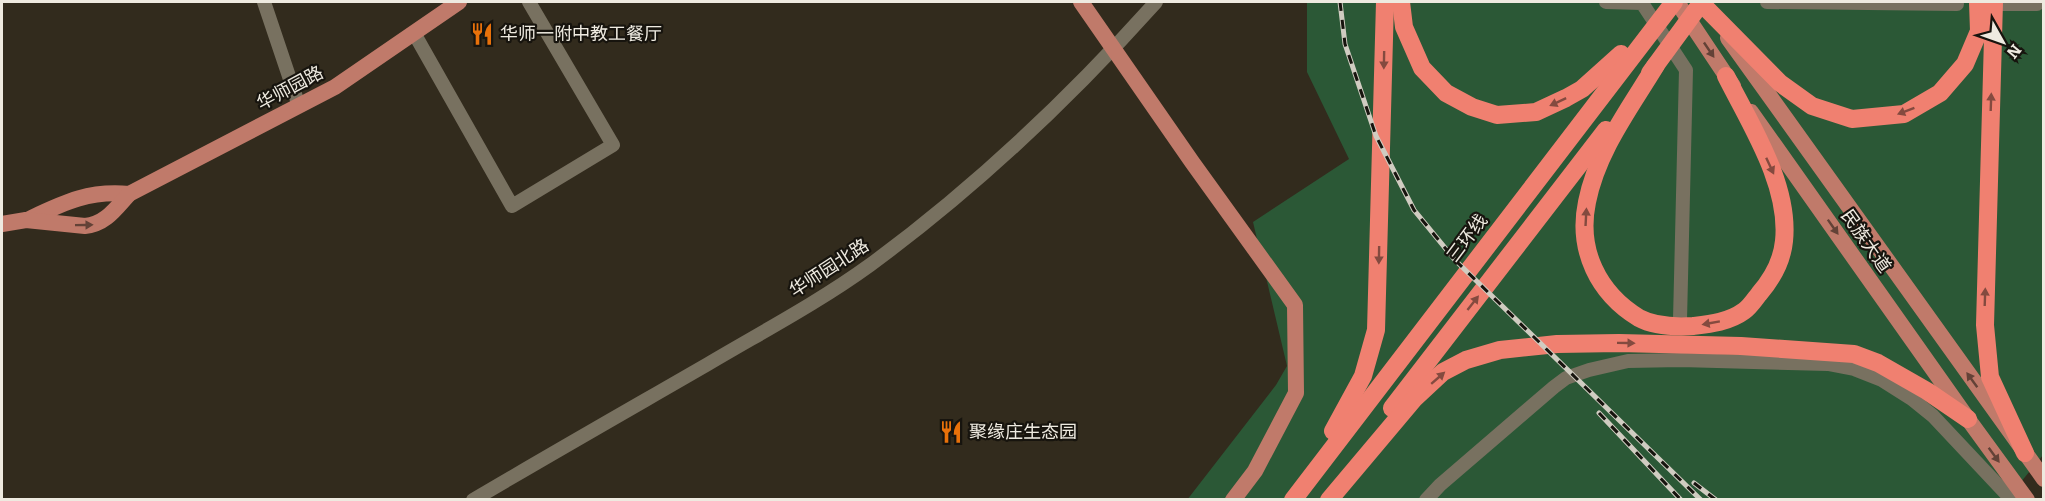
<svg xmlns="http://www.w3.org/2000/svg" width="2045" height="501" font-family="Bitter,'Noto Sans SC',serif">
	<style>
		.green { fill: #2b5836 }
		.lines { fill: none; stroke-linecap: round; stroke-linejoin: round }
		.minor { stroke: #787160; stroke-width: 14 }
		.major { stroke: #c07a6a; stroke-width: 16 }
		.highway { stroke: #f08070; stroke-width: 18 }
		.rail-casing { stroke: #d0ccc1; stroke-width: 5 }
		.rail { stroke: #17140e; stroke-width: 3; stroke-dasharray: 9; stroke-linecap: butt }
		.oneway { fill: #634237 }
		.oneway2 { fill: #844a3f }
		.labels { text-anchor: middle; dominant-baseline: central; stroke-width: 4.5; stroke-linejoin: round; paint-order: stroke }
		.poi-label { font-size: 18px; fill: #eeeae0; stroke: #17140e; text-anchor: start }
		.street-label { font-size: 18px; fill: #eeeae0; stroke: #17140e }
	</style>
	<rect width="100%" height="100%" fill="#322b1d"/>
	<path class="green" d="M1307,2H2043V455L2007,499L1187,500L1276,385L1287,366L1253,222L1349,159L1307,72Z"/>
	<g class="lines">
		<g class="minor">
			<path d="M264,2L299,106"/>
			<path d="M1606,2L1642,3L1686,70L1680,320"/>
			<path d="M1767,2L1957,4"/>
			<path d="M2000,4H2037"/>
			<path d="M414,33L512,206L613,145L529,2"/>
			<path d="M473,500C551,454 630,409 708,364C762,332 819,302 870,265C975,188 1069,99 1156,2"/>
			<path d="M1426,500L1440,485L1554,387L1566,378L1589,370L1628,361L1681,360L1828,364L1854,369L1882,380L1912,399L1933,416L2012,500"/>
		</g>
		<g class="major">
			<path d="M1081,2L1192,162L1295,305L1296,393L1255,471L1233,500"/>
			<path d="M1677,2L1733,86"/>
			<path d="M1728,38L2044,479"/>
			<path d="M1751,112L1968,419L2027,500"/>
			<path d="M27,220C63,203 88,190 129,194"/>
			<path d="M2,224L26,220L85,226C106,224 116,208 129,194L335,87L459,2"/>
		</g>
		<g class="highway">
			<path d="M1401,2L1404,27L1422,68L1446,93L1472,107L1497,115L1536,112L1566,98L1582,89L1621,54"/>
			<path d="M1994,2L1985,325L1990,377L2025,453"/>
			<path d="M1705,7L1780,83L1812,106L1852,119L1904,114L1940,93L1965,64L1979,31L1978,2"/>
			<path d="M1656,65C1630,108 1597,151 1587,202C1577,250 1598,293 1639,318C1654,326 1677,327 1693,326C1710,324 1729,322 1744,311C1750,307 1755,299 1759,294C1772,279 1782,261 1784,241C1790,185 1750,124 1726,76"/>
			<path d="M1650,73L1702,2"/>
			<path d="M1392,408L1606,130"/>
			<path d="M1333,431L1363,376L1376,330L1385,2"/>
			<path d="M1293,500L1674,2"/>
			<path d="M1329,500L1414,399L1443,372L1466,360L1500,350L1557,344L1619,343L1741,346L1854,354L1878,363L1927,391L1968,419"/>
		</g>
		<g class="rail-casing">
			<g id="rail">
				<path d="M1340,2L1345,44L1376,136L1414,210L1455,260L1701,500"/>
				<path d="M1599,413L1681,500"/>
				<path d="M1694,483L1716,500"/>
			</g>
		</g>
		<use href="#rail" class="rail"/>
	</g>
	<defs><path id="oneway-solid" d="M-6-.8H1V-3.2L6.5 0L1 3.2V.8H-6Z" transform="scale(1.5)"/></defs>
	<g class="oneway">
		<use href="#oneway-solid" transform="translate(1709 50) rotate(56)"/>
		<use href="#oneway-solid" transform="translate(84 225) rotate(-1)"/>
		<use href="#oneway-solid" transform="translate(1833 227) rotate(55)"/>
		<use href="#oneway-solid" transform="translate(1972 380) rotate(-126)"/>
		<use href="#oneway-solid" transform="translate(1994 455) rotate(54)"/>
	</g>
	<g class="oneway2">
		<use href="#oneway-solid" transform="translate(1384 60) rotate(91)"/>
		<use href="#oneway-solid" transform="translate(1558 102) rotate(155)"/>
		<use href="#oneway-solid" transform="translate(1991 102) rotate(-88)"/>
		<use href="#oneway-solid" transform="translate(1906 111) rotate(159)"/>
		<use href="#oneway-solid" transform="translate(1770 166) rotate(65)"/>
		<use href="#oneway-solid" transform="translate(1586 217) rotate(-87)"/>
		<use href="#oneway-solid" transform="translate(1379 255) rotate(91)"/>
		<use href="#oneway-solid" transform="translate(1985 297) rotate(-88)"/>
		<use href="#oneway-solid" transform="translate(1473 303) rotate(-52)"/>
		<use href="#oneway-solid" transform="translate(1711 323) rotate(170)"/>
		<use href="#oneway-solid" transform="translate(1626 343) rotate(1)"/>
		<use href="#oneway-solid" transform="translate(1438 378) rotate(-41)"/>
	</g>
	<defs>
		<g id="restaurant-bare" transform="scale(1.8)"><path d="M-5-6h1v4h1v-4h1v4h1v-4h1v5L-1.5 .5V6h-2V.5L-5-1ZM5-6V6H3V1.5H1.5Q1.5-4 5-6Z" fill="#e8710a" stroke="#17140e" stroke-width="2.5" paint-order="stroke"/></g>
	</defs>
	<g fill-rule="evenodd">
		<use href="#restaurant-bare" x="482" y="34"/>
		<use href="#restaurant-bare" x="951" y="432"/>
	</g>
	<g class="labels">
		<g class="poi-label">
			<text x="500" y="34">华师一附中教工餐厅</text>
			<text x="969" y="432">聚缘庄生态园</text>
		</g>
		<g class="street-label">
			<text transform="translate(290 88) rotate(-28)">华师园路</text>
			<text transform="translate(1467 238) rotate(-53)">三环线</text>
			<text transform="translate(1866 241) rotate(55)">民族大道</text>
			<text transform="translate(829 268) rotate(-33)">华师园北路</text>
		</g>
	</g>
	<rect width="2045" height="501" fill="none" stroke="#eeeae0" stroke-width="6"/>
	<g transform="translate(2003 42) rotate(130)" stroke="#17140e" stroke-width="4.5" paint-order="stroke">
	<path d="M0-4.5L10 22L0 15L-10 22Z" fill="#eeeae0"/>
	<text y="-9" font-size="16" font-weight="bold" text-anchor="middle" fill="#eeeae0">N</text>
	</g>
</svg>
